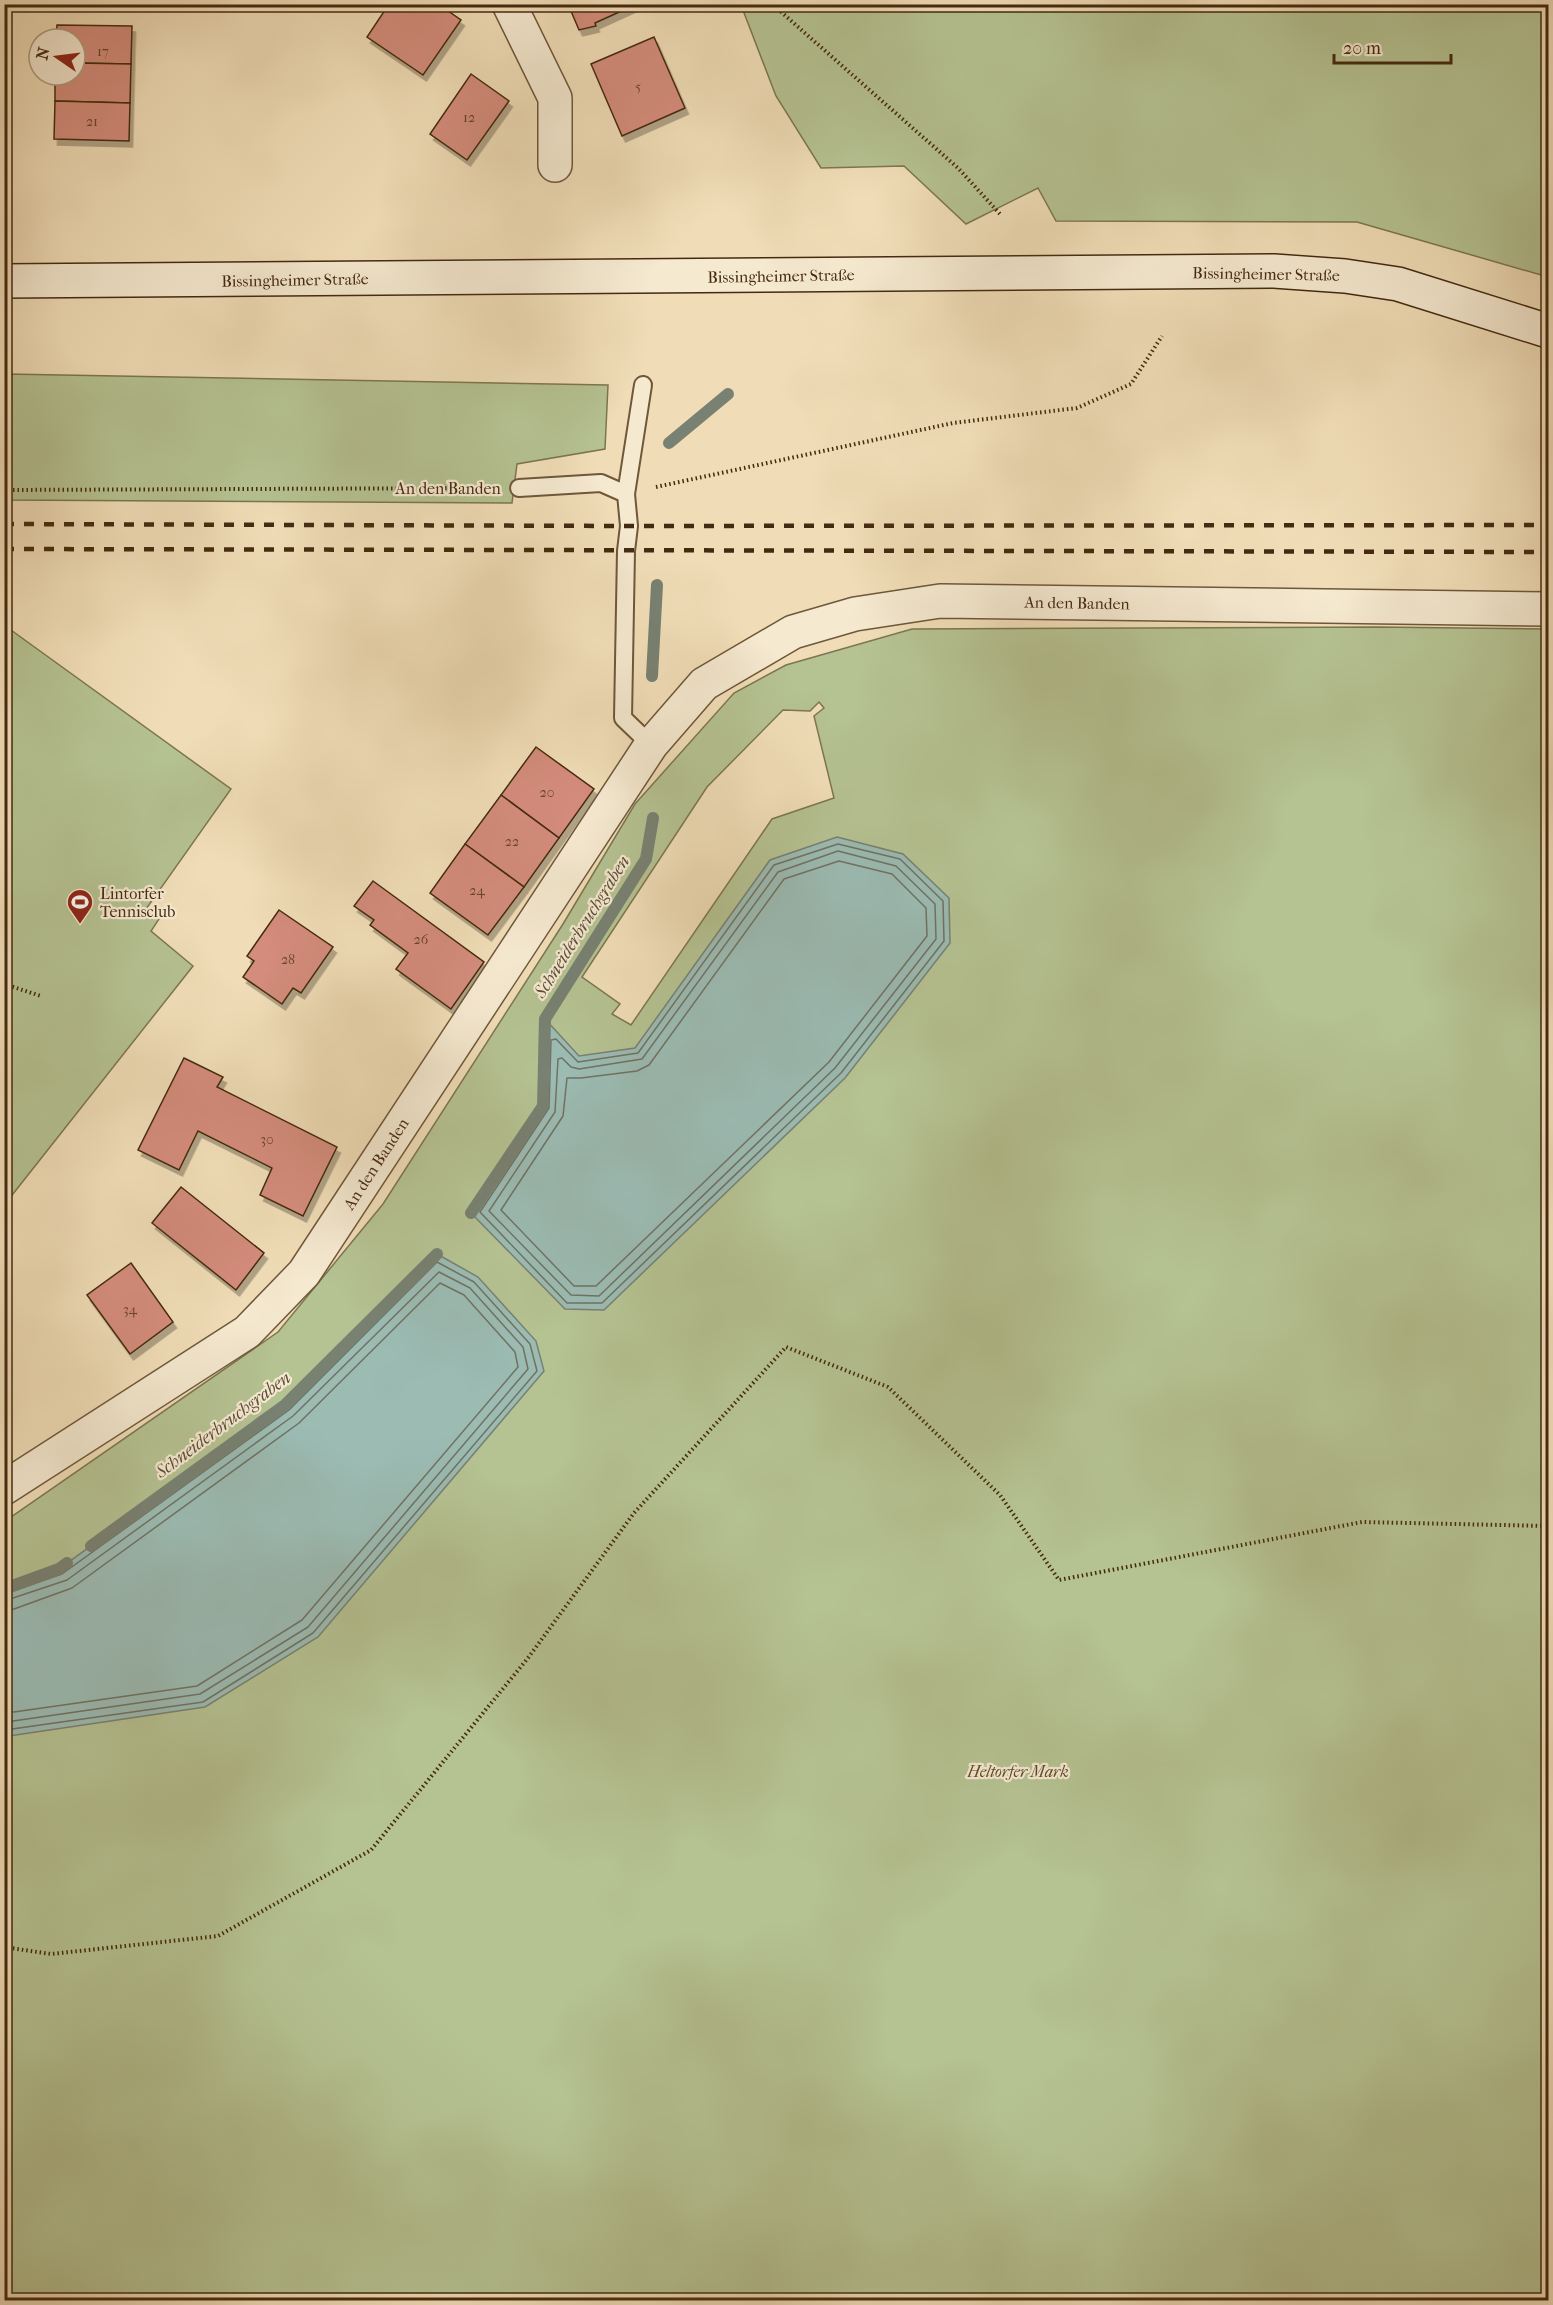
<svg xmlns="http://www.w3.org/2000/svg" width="1553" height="2305" font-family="'IM FELL French Canon',serif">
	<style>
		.green { fill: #b5c292; stroke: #7c7651; stroke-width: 1.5; fill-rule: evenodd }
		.water { fill: #9bbbb3; stroke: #788172; stroke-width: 1.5 }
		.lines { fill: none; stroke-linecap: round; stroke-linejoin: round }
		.shore { stroke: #707262; stroke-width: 1.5 }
		.stream { stroke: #788172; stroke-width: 12 }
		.building { fill: #d48c7b; stroke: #442a10; stroke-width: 1.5; filter: url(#shadow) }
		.lane-casing { stroke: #6f573a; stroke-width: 20 }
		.street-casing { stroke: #6f573a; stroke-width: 36 }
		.secondary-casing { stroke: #442a10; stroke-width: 36 }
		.path { stroke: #442a10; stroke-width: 4; stroke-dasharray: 1.5 3; stroke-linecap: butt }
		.lane { stroke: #f5e9d0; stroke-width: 16 }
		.street { stroke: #f5e9d0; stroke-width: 33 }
		.secondary { stroke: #f5e9d0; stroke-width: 33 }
		.rail { stroke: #442a10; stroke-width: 4.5; stroke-dasharray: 10 10; stroke-linecap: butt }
		.labels { text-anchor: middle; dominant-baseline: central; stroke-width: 4.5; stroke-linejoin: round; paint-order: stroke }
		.number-label { font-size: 14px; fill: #68422b }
		.street-label { font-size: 16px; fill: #442a10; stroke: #f5e9d0 }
		.poi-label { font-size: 16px; fill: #442a10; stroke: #f5e9d0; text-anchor: start }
		.park-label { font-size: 16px; font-style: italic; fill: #5b482a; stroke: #f5e9d0 }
		.water-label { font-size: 18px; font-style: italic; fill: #5a4e39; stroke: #f5e9d0 }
	</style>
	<defs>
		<filter id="shadow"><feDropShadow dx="3.5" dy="6" stdDeviation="0" flood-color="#0004"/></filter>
	</defs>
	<rect width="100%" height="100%" fill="#f0ddb7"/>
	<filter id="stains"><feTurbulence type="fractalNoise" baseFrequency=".00333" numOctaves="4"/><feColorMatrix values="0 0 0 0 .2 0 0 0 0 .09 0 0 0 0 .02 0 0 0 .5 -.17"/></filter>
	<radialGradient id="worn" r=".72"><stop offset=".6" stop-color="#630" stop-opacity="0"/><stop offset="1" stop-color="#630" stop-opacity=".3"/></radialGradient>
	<g class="green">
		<path d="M741,5H1548V277L1357,222L1056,221L1038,188L966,224L904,166L821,168L776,96Z"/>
		<path d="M5,374L608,385L605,449L517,464L512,503L5,500Z"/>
		<path d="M4,625L231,789L146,909L159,919L151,931L193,966L5,1204Z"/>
		<path d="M1377,627L1548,629V2300H5L4,1522L278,1332L383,1204L563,924L635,804L734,693L786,665L912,629ZM819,702L824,708L814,716L834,798L772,819L631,1025L612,1014L620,1004L582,977L707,787L783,710L810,711Z"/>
	</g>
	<g class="water">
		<path d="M837,837L903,854L949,898L950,943L845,1078L604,1310L565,1309L471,1213L543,1106L545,1019L579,1056L635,1048L770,860Z"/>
		<path d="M437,1254L478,1277L536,1341L544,1371L318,1637L205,1707L9,1736L4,1731L5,1589L59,1569L285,1405Z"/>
	</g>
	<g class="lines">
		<g class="shore">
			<path d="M838,844L900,859L943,901L944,941L841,1073L602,1303H567L480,1212L549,1108L551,1040L556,1039L578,1062L638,1053L774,865Z"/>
			<path d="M838,851L896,866L935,904L936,939L835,1068L599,1296L571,1295L489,1211L555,1112L558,1059L562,1058L571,1067L579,1069L642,1059L778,872Z"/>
			<path d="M839,861L892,874L926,908L927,936L829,1062L596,1286H574L501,1210L563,1116L567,1078H581L637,1071L649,1065L784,879Z"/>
			<path d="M4,1594L62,1574L289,1410L437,1262L474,1282L530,1344L537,1371L313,1633L203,1702L12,1729L4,1728"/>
			<path d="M4,1601L67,1580L293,1416L439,1272L470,1288L523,1347L528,1369L308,1627L200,1694L13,1721L4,1720"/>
			<path d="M4,1610L14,1609L72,1588L299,1423L440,1283L464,1295L515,1352L518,1367L302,1620L197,1686L14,1712L4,1711"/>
		</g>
		<g class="stream">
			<path d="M669,443L728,394"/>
			<path d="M652,676L657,585"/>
			<path d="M471,1213L543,1106L545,1019L646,859L653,818"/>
			<path d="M91,1546L285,1405L437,1254"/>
			<path d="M4,1589L59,1569L67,1563"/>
		</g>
	</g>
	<g class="building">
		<path d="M389,4H438L461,20L423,75L367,37Z"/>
		<path d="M568,4H637L595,23L596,26L579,30Z"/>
		<path d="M57,25L132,26L131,64L75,63V39H56Z"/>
		<path d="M654,37L685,108L622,136L591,64Z"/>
		<path d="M75,63L131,64L130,103L55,101V75H75Z"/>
		<path d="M471,74L509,101L467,160L430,134Z"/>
		<path d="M55,101L130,103L129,141L54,139Z"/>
		<path d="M536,747L594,789L559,838L501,795Z"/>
		<path d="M501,795L559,838L524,887L465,844Z"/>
		<path d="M465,844L524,887L488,935L430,893Z"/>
		<path d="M373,881L484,962L451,1009L396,969L408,953L370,925L374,920L354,906Z"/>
		<path d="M279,910L333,947L301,993L293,988L282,1004L243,977L254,961L247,956Z"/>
		<path d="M184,1058L223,1077L217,1087L337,1147L303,1216L260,1195L272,1168L198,1131L179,1170L138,1150Z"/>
		<path d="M181,1187L264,1253L236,1290L152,1223Z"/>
		<path d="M131,1263L173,1322L130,1354L87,1295Z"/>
	</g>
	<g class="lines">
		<g class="lane-casing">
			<g id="lane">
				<path d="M519,488L601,483L626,494L629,526L626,551L623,718L651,745"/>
				<path d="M626,494L643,385"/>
			</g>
		</g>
		<g class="street-casing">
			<g id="street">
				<path d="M509,4L555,98V165"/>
				<path d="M4,1488L247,1332L304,1273L651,745L704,684L793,632L855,614L940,601L1548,609"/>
			</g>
		</g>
		<g class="secondary-casing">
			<path id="secondary" d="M4,281L1274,271L1345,276L1398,284L1548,331"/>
		</g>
		<g class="path">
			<path d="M776,4L780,11L958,168L1000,214"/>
			<path d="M656,487L953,423L1077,408L1131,384L1162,336"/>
			<path d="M4,490L491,488"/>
			<path d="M4,984L41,996"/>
			<path d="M4,1947L51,1954L218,1936L371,1850L528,1658L634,1513L786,1347L888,1387L1000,1495L1059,1580L1362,1522L1548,1526"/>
		</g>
		<use href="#lane" class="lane"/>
		<use href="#street" class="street"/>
		<use href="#secondary" class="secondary"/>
		<g class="rail">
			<path d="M4,524L629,526L1548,525"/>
			<path d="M4,549L1548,552"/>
		</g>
	</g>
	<defs>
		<g id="stadium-pin" transform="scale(1.35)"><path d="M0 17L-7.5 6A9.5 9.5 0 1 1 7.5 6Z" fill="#8f2418" stroke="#f5e9d0"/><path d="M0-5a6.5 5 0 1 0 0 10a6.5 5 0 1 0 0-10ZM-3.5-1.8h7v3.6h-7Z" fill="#fff"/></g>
	</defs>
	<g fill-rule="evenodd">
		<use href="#stadium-pin" x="80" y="902"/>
	</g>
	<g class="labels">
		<g class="number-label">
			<text x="103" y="51">17</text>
			<text x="638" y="86">5</text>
			<text x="469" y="117">12</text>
			<text x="92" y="121">21</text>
			<text x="547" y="792">20</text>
			<text x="512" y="841">22</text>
			<text x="477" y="890">24</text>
			<text x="421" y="939">26</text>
			<text x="288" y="959">28</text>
			<text x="267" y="1139">30</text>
			<text x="130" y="1309">34</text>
		</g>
		<g class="street-label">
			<text transform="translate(1266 274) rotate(1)">Bissingheimer Straße</text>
			<text transform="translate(781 276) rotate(-1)">Bissingheimer Straße</text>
			<text transform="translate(295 280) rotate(-1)">Bissingheimer Straße</text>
			<text x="448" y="488">An den Banden</text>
			<text transform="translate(1077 603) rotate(1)">An den Banden</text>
			<text transform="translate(376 1164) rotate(-57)">An den Banden</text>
		</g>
		<g class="poi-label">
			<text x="100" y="893">Lintorfer<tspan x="100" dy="18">Tennisclub</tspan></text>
		</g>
		<g class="park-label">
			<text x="1018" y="1771">Heltorfer Mark</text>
		</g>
		<g class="water-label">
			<text transform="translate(582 927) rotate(-58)">Schneiderbruchgraben</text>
			<text transform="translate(223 1425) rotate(-37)">Schneiderbruchgraben</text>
		</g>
	</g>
	<rect width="1553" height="2305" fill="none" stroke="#f0ddb7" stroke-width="24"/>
	<rect x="6" y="6" width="1541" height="2293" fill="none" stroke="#442a10" stroke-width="3"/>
	<rect x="12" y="12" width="1529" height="2281" fill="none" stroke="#442a10" stroke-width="1.5"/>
	<g transform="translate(57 57) rotate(284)"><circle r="28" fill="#f5e9d0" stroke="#ae9d83" stroke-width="1.5"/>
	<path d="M0-4.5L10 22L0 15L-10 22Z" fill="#8f2418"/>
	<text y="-9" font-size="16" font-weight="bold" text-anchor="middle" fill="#442a10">N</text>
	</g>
	<path d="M1334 54v9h117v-9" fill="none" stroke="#442a10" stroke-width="3"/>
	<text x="1343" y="54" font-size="18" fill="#442a10" stroke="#f5e9d0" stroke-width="4.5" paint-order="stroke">20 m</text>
	<rect width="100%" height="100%" filter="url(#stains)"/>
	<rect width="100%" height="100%" fill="url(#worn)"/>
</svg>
